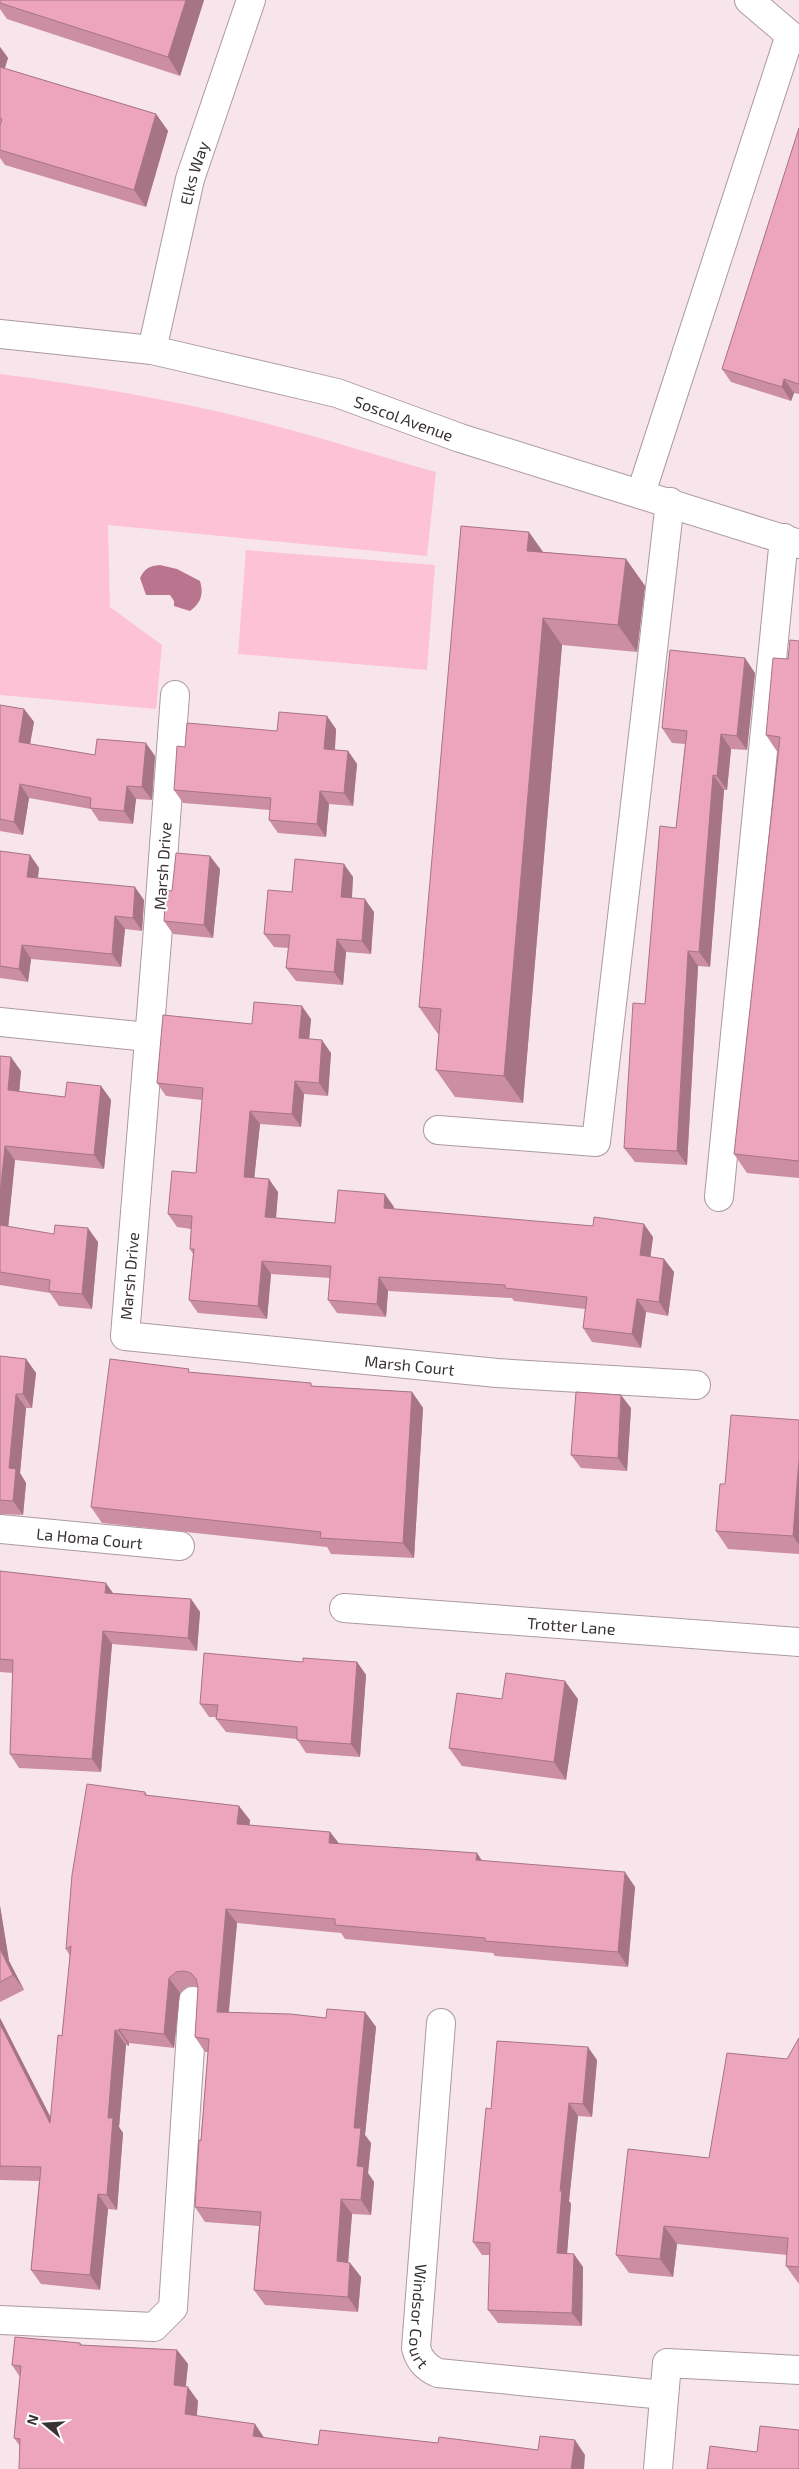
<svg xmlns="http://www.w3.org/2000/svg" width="799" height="2469" font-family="'Exo 2',sans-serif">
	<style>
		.garden { fill: #fec2d6 }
		.water { fill: #ba758e }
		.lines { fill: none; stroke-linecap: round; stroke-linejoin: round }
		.minor-casing { stroke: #ab9a9f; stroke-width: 30 }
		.major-casing { stroke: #ab9a9f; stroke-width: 30 }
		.minor { stroke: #fff; stroke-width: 28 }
		.major { stroke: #fff; stroke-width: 28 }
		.wall { fill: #cc8ea3 }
		.shaded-wall { fill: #a67485 }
		.building { fill: #eda5be; stroke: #a67485 }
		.labels { text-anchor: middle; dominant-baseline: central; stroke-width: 4; stroke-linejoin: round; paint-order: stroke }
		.street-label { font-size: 16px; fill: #393234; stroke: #fff }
	</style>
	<rect width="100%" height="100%" fill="#f7e5eb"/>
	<g class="garden">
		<path d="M0,374C92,386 182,401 272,425C327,439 381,457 436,472L427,556L108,525L110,607L162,645L156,709L0,695Z"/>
		<path d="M246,550L435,565L427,670L238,654Z"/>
	</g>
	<path class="water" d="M160,565L177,569L200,581C204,594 201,603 190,611L174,606V601L170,595H146L140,578C145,568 149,566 160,565Z"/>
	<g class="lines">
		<g class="minor-casing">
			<g id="minor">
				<path id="s1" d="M152,350L190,179L251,0"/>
				<path d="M641,493L790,35L749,0"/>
				<path id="s2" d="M175,695L157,941L125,1336L497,1373L696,1385"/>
				<path d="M0,1022L148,1037"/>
				<path d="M438,1130L596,1142L670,502"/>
				<path d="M719,1197L784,538"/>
				<path id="s3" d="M0,1529L180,1546"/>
				<path id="s4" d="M344,1608L799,1642"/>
				<path id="s5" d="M441,2023L416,2348C419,2360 426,2368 438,2373L664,2395"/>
				<path d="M0,2320L154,2327L173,2308L193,2001"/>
				<path d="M658,2469L667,2363L799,2370"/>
			</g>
		</g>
		<g class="major-casing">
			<g id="major">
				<path id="s6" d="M0,334L152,350L337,393L460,438L799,544"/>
			</g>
		</g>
		<use href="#minor" class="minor"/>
		<use href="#major" class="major"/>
	</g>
	<g class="wall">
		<path d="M0,0H204L180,76L7,19L0,9Z"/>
		<path d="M0,47L8,58L4,68L156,114L168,131L146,207L5,165L0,158Z"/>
		<path d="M799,128V394L794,393L791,401L731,382L722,369Z"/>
		<path d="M543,552L626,559L645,586L637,652L562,645L523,1103L455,1097L436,1070L439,1034H438L419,1007Z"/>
		<path d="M799,641V1178L747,1173L734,1154L778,753L766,735L788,659Z"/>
		<path d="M755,673L747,750L731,749L727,790H724L710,967L698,966L687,1165L635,1162L624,1148L645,1004L676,828L685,744L672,743L662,728Z"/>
		<path d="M0,705L24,709L34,722L30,744L95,755L155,756L152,800L136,799L133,824L99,821L91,809L29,798L23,835L0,831Z"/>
		<path d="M336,729L335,750L348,751L357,764L353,806L329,804L326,837L278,833L269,820L270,810L183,803L174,790L277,731Z"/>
		<path d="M0,851L30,855L39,868L38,878L144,900L142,931L125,929L121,967L31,959L28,982L0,978Z"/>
		<path d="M220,869L213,938L173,934L164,921L172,891Z"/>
		<path d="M353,877L352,898L374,912L371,954L346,952L343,985L296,981L286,968L288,948L274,947L264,934L292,892Z"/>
		<path d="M311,1019L309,1039L331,1053L328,1096L304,1094L301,1127L260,1124L254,1178L278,1192L276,1218L335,1223L394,1207V1209L653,1237L650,1257L664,1259L674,1272L668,1316L646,1312L641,1348L592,1342L583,1328L585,1309L514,1301L512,1298L388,1291L386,1317L337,1313L328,1300L330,1278L271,1274L267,1319L198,1313L189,1300L193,1254L190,1249L191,1229L177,1227L168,1214L196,1173L202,1100L166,1096L157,1083L252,1024Z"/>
		<path d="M0,1056L21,1071L19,1092L65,1097L101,1086L111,1100L104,1169L15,1160L8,1227L98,1242L92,1309L59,1306L50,1293L0,1285Z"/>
		<path d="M0,1356L26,1359L36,1373L32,1408H26L20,1473L26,1483L23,1515L0,1514Z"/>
		<path d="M191,1372L314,1386L412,1392L423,1408L414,1558L331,1554L327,1547L102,1523L91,1507Z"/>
		<path d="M631,1408L627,1471L581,1468L571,1455Z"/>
		<path d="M799,1420V1554L728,1549L716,1531L725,1484Z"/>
		<path d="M0,1571L113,1593L191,1599L200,1612L197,1651L112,1644L101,1772L19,1768L10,1754L13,1673L0,1672Z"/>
		<path d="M303,1662H357L366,1675L360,1757L306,1753L297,1739L226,1732L216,1719L217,1717H209L200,1704Z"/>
		<path d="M578,1699L566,1780L462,1766L449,1748Z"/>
		<path d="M145,1792L147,1795L250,1820L249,1825L330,1832L339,1844L482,1861L635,1887L628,1967L495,1956L493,1953L345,1939L341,1933L237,1923L229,2012L326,2018L365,2012L376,2027L365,2135L371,2143L368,2173L374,2182L371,2215L352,2214L348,2262L350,2263L361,2277L358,2312L265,2305L254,2290L259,2226L205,2222L195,2207L208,2052H205L195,2037L198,1987L194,1986L187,1987L180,1993L174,2048L129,2043V2046L126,2045L119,2127L123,2133L117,2210L108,2209L100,2290L41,2284L31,2270L39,2181L0,2180V2018L51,2118L62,2036L70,1956L66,1949Z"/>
		<path d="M0,1906L9,1961L24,1990L0,2002Z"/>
		<path d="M799,2038V2284L786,2266L787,2255L677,2244L673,2277L629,2273L616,2255L709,2158L787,2059Z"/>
		<path d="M597,2060L592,2117L578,2116L569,2201L571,2204L567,2254L583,2267L582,2326L498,2323L488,2310L490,2255H482L473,2242Z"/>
		<path d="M80,2343L82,2345L177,2350L188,2364L186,2386L198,2401L197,2416L264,2438L318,2445L438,2443L585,2455L20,2446L14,2438L20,2377L12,2365Z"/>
	</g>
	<g class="shaded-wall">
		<path d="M186,0H204L180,76L168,57Z"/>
		<path d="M0,47L8,58L1,81L0,80Z"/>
		<path d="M156,114L168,131L146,207L134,190Z"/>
		<path d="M784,379L794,393L791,401L782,387Z"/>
		<path d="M529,532L548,559L527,551Z"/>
		<path d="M626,559L645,586L637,652L618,625Z"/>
		<path d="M543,618L562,645L523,1103L504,1076Z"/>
		<path d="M745,658L755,673L747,750L737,736Z"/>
		<path d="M24,709L34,722L28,755L19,742Z"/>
		<path d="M327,716L336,729L334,762L324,749Z"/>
		<path d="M721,734L731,749L727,790L717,776Z"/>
		<path d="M146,743L155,756L152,800L142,787Z"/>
		<path d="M348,751L357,764L353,806L344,793Z"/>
		<path d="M713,775L724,790L710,967L699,952Z"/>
		<path d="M20,784L29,798L23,835L14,822Z"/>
		<path d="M127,786L136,799L133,824L124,811Z"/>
		<path d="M320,791L329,804L326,837L317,824Z"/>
		<path d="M30,855L39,868L36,890L27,877Z"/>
		<path d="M210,856L220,869L213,938L204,925Z"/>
		<path d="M344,864L353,877L351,910L341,897Z"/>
		<path d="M135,887L144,900L142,931L133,918Z"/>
		<path d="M365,899L374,912L371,954L362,941Z"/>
		<path d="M115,916L125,929L121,967L112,954Z"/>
		<path d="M337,939L346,952L343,985L334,972Z"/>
		<path d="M22,945L31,959L28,982L19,969Z"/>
		<path d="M688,951L698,966L687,1165L677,1151Z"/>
		<path d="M302,1006L311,1019L308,1051L299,1038Z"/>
		<path d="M322,1040L331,1053L328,1096L319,1083Z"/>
		<path d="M11,1057L21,1071L18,1105L8,1090Z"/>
		<path d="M295,1081L304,1094L301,1127L292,1114Z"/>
		<path d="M101,1086L111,1100L104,1169L94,1155Z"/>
		<path d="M250,1111L260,1124L253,1190L244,1177Z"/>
		<path d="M5,1146L15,1160L7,1239L0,1229V1194Z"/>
		<path d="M269,1179L278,1192L275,1230L265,1217Z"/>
		<path d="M385,1194L394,1207L393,1221L384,1208Z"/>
		<path d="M644,1224L653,1237L649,1268L640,1255Z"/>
		<path d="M88,1228L98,1242L92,1309L82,1294Z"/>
		<path d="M664,1259L674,1272L668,1316L659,1302Z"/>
		<path d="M262,1261L271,1274L267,1319L258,1306Z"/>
		<path d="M379,1277L388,1291L386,1317L377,1304Z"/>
		<path d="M637,1299L646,1312L641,1348L632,1334Z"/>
		<path d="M26,1359L36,1373L32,1408L23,1394Z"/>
		<path d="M412,1392L423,1408L414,1558L403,1543Z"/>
		<path d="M16,1394L26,1408L20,1473L26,1483L23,1515L13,1501L9,1468Z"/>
		<path d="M621,1395L631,1408L627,1471L618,1458Z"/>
		<path d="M799,1459V1545L793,1536Z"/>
		<path d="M106,1583L115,1596L105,1593Z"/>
		<path d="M191,1599L200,1612L197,1651L188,1638Z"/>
		<path d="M103,1631L112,1644L101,1772L92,1759Z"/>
		<path d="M357,1662L366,1675L360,1757L351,1744Z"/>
		<path d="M565,1681L578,1699L566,1780L554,1762Z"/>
		<path d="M239,1806L250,1820L248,1838L237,1824Z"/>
		<path d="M330,1832L341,1846L329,1843Z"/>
		<path d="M477,1853L487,1868L476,1860Z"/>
		<path d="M625,1872L635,1887L628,1967L618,1952Z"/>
		<path d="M0,1906L9,1961L24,1990L13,1975L0,1949Z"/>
		<path d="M226,1909L237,1923L227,2027L217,2012Z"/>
		<path d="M169,1978L180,1993L174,2048L164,2034Z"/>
		<path d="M365,2012L376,2027L365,2135L371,2143L368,2173L374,2182L371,2215L361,2200L357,2166L354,2128Z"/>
		<path d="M0,2018L61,2138L50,2123L0,2024Z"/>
		<path d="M119,2029L129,2043V2046L119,2031Z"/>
		<path d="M115,2030L126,2045L119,2127L123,2133L117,2210L107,2195L108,2118Z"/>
		<path d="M588,2047L597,2060L592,2117L583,2104Z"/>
		<path d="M569,2103L578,2116L569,2201L571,2204L566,2266L557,2253L560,2191Z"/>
		<path d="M98,2194L108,2209L100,2290L90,2275Z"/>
		<path d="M341,2199L352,2214L347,2276L337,2261Z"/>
		<path d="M664,2226L677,2244L673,2277L660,2259Z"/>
		<path d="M574,2254L583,2267L582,2326L572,2313Z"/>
		<path d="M350,2263L361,2277L358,2312L348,2297Z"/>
		<path d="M177,2350L188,2364L184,2400L174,2385Z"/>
		<path d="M188,2387L198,2401L195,2429L185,2414Z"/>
		<path d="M255,2424L265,2439L253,2436Z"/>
		<path d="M575,2440L585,2455L584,2469H571Z"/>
	</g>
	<g class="building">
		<path d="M0,0H186L168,57L0,3Z"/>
		<path d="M0,67L156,114L134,190L0,150V125L2,119L0,118Z"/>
		<path d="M799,128V384L784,379L782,387L722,369Z"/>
		<path d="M461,526L529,532L527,551L626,559L618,625L543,618L504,1076L436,1070L441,1009L419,1007Z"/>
		<path d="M790,640L799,641V1161L734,1154L780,737L766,735L773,658L788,659Z"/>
		<path d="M670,650L745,658L737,736L721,734L717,776L713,775L699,952L688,951L677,1151L624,1148L633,1003L645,1004L660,826L676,828L687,731L662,728Z"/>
		<path d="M0,705L24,709L19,742L95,755L97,739L146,743L142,787L127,786L124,811L90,808L91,798L20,784L14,822L0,819Z"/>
		<path d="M279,712L327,716L324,749L348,751L344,793L320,791L317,824L269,820L271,798L174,790L177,746L185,747L187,723L277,731Z"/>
		<path d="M0,851L30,855L27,877L135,887L133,918L115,916L112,954L22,945L19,969L0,966Z"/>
		<path d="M176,853L210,856L204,925L164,921L166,890L172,891Z"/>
		<path d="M295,859L344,864L341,897L365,899L362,941L337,939L334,972L286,968L290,935L264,934L268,890L292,892Z"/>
		<path d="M254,1002L302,1006L299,1038L322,1040L319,1083L295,1081L292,1114L250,1111L244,1177L269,1179L265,1217L335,1223L338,1190L385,1194L384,1208L593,1226L594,1217L644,1224L640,1255L664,1259L659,1302L637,1299L632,1334L583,1328L587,1297L505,1288V1285L379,1277L377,1304L328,1300L331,1266L262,1261L258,1306L189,1300L194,1249H190L192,1216L168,1214L172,1171L196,1173L203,1088L157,1083L163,1015L252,1024Z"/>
		<path d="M0,1056L11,1057L8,1090L65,1097L67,1082L101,1086L94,1155L5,1146L0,1194Z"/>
		<path d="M0,1225L54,1234L55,1225L88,1228L82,1294L49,1291L50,1280L0,1272Z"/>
		<path d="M0,1356L26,1359L23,1394H16L9,1468L16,1469L13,1501L0,1500Z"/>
		<path d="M110,1359L189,1369L188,1372L311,1383V1386L412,1392L403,1543L320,1538L321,1532L91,1507Z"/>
		<path d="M576,1392L621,1395L618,1458L571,1455Z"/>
		<path d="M731,1415L799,1420V1459L793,1536L716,1531L720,1484H725Z"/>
		<path d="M0,1571L106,1583L105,1593L191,1599L188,1638L103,1631L92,1759L10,1754L13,1660L0,1659Z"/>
		<path d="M204,1653L303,1662V1658L357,1662L351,1744L297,1740V1727L216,1719L218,1705L200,1704Z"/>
		<path d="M506,1673L565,1681L554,1762L449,1748L457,1693L502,1699Z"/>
		<path d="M87,1784L145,1792V1795L239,1806L237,1824L330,1832L329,1843L477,1853L476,1860L625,1872L618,1952L485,1941V1938L335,1925V1919L226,1909L217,2012L290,2014L326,2018L327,2009L365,2012L354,2128H361L357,2166L364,2167L361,2200L341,2199L337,2261L350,2263L348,2297L254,2290L261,2212L195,2207L199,2140L201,2141L209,2039L195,2037L198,1987L196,1979L191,1973L184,1971L176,1972L169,1978L164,2034L119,2029V2031L115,2030L108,2118H113L107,2195L98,2194L90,2275L31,2270L41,2167L0,2166V2024L50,2123L58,2035L62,2036L71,1946L66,1949L72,1875Z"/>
		<path d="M0,1949L13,1975L0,1982Z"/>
		<path d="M799,2038V2267L786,2266L788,2238L664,2226L660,2259L616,2255L628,2149L709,2158L727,2053L787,2059Z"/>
		<path d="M497,2041L588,2047L583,2104L569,2103L560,2191H562L557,2253L574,2254L572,2313L488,2310L490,2243L473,2242L486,2108L491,2109Z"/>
		<path d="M15,2337L80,2343V2345L177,2350L174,2385L188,2387L185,2414L255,2424L253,2436L318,2445L320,2430L438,2443L439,2437L538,2450L540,2436L575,2440L571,2469H19L20,2439L14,2438L21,2366L12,2365Z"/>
		<path d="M760,2426L799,2430V2469H707L710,2446L757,2452Z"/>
	</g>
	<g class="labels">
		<g class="street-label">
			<text stroke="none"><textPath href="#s1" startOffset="182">Elks Way</textPath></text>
			<text stroke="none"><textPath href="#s6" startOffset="414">Soscol Avenue</textPath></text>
			<text transform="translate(162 866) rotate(-86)">Marsh Drive</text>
			<text transform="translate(129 1276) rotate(-85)">Marsh Drive</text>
			<text stroke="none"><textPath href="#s2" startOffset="929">Marsh Court</textPath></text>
			<text stroke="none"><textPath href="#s3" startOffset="90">La Homa Court</textPath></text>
			<text stroke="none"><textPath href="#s4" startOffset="228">Trotter Lane</textPath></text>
			<text stroke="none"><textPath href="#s5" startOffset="294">Windsor Court</textPath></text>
		</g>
	</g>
	<g transform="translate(45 2424) rotate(288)" stroke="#ffffff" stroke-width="4" paint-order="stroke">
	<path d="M0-4L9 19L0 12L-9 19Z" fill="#393234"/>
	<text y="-8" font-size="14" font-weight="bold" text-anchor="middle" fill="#393234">N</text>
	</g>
</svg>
